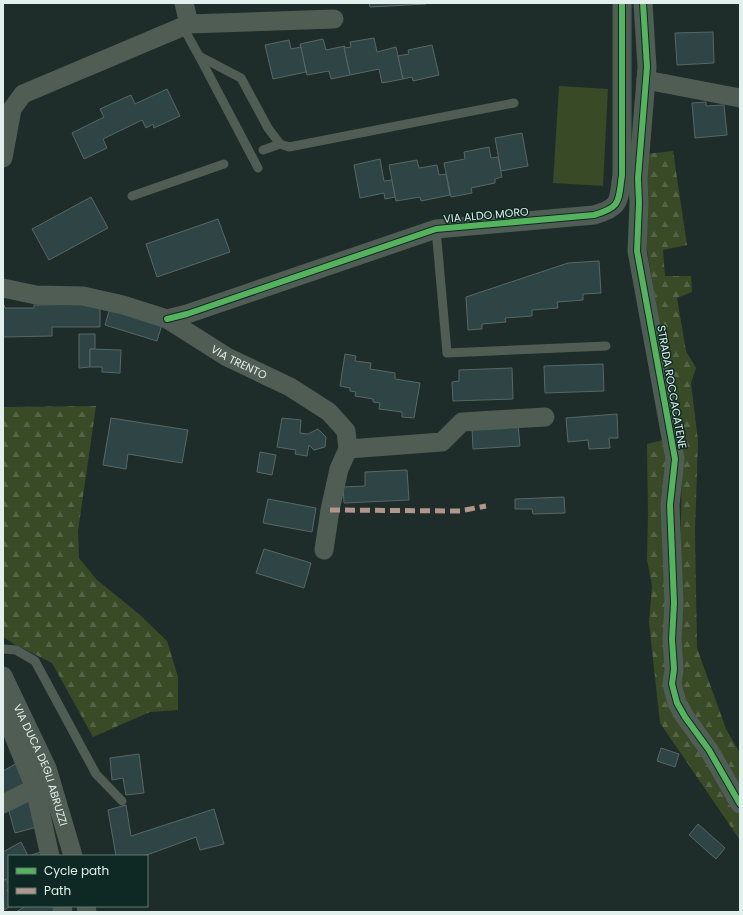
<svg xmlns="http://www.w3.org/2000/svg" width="743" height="915" font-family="Poppins,sans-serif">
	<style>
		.forest { fill: url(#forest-firs) }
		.pitch { fill: #394a26 }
		.building { fill: #2f4545; stroke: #596665 }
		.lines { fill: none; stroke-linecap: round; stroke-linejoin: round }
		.lane { stroke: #4f5d54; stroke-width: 9 }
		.street { stroke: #4f5d54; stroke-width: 19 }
		.quiet { stroke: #b2968c; stroke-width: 5; stroke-dasharray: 10 5; stroke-linecap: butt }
		.cycleway-casing { stroke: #0e2923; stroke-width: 8 }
		.cycleway { stroke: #56b35d; stroke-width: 6 }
		.labels { text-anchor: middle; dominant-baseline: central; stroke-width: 3; stroke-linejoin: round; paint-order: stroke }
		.street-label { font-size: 11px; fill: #e1f0ec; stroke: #0e2923 }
	</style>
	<defs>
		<pattern id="forest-firs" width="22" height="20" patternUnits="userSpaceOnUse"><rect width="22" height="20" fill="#394a26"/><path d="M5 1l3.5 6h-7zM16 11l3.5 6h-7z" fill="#556446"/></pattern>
	</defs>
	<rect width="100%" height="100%" fill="#1e2d2a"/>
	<g class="forest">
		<path d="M673,151L687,245L663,250L665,276H691L692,292L677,298L686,351L696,368L691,383L698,441L695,532L697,648L726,729L740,753V795L683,702L679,642L682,460L646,244L645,154Z"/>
		<path d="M96,406L78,531L79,558L97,580L139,614L167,641L178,677V710L150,712L93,737L52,663L14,644L3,637V407Z"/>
		<path d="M667,439L668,683L705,754L740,815V840L660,723L649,622L652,586L647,560L648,513L647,444Z"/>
	</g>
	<path class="pitch" d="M559,86L608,89L603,186L553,183Z"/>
	<g class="building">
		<path d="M369,3H426V4L370,7Z"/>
		<path d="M713,32L714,63L677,65L675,33Z"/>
		<path d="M374,38L377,52L396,47L403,79L382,83L379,69L350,75L344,48L351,47L350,42Z"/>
		<path d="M323,39L326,50L345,46L344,48L350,75L331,79L329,71L307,75L300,44Z"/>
		<path d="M289,40L291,49L301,47L306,72L273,79L265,45Z"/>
		<path d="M432,45L439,75L413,81L412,77L403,79L398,56L409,54L408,50Z"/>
		<path d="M167,89L180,116L154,128L153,124L146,128L142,120L103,139L107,148L84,159L72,133L104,117L100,109L131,95L135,104Z"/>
		<path d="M706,102V106L724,105L727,135L695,138L692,103Z"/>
		<path d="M522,133L528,166L501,171L495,138Z"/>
		<path d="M489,147L491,158L498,157L502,177L495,179V183L471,188L472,193L451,197L444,163L465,159L464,152Z"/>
		<path d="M380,159L384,181L392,180L395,197L385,199L384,193L360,198L354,165Z"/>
		<path d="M417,160L419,168L437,165L439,175L446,174L450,195L421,201L420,197L396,201L389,165Z"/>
		<path d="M91,197L108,228L49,260L32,229Z"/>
		<path d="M218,219L230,252L157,277L146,244Z"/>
		<path d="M599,261L601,293L583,294V300L557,302L558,308L532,310V316L505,318L506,322L482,324V329L468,330L466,297L568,263Z"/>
		<path d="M100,304V327H52V336L3,337V305H4L5,308H34V305Z"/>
		<path d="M110,308L162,324L157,341L105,325Z"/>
		<path d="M79,334H95V349H90V367L79,368Z"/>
		<path d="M90,349L121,350L120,373L102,372V367H90Z"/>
		<path d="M345,354L356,356L355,361L371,363L370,369L395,373V379L420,383L414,418L402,417V412L379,409L380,403L373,402V399L355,396L356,392L350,391V388L340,386Z"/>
		<path d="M603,364L604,391L545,393L544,366Z"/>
		<path d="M512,368L513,399L453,401L452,382L459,381V370Z"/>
		<path d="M617,414L618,438H609L610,448L589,449L588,440L568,442L566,418Z"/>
		<path d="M111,418L188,430L182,463L128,454L126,469L103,465Z"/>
		<path d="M282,418L301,420L300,433L308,434L318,429L326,437L325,447L314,450L309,445L307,456L295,454L296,450L277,447Z"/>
		<path d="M518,424L520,446L473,449L472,428Z"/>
		<path d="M260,452L276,455L272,475L257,472Z"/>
		<path d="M407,470L409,500L344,503L343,487L365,486V472Z"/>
		<path d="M564,497L565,513L533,514L532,509H515V499Z"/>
		<path d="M268,499L316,508L312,532L263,523Z"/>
		<path d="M264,549L311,563L304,588L256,573Z"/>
		<path d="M661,748L679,754L675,767L657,761Z"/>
		<path d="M139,754L144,793L126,795L123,778L112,780L110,758Z"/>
		<path d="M17,763L28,781L3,796V771Z"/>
		<path d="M33,797L41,826L15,833L7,804Z"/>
		<path d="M126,805L131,836L214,809L224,844L200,850L196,837L144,856H116L108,810Z"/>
		<path d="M698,824L725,848L716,859L689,835Z"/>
		<path d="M21,842L28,856H9V878L3,881V852Z"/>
		<path d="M44,851L45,856H27H28Z"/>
		<path d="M6,879L9,885V889L7,890L9,893V906H11L4,910L3,881Z"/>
		<path d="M26,906H55L57,909L51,912H16Z"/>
	</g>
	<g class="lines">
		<g class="lane">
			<path d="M183,27L199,56L241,78L268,128L280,144L289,147L514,103"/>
			<path d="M199,56L258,168"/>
			<path d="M263,150L280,144"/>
			<path d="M132,196L224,164"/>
			<path d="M436,229L447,353L606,346"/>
			<path d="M3,649L16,650L35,661L96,774L122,801"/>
		</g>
		<g class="street">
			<path d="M184,3L189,24"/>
			<path d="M643,3L647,67L638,178L639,203L637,251L675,459L670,505L674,603L672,639L674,669L672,684L677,703L685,717L709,750L740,804"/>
			<path d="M646,80L740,98"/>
			<path d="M3,158L12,109L23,94L189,24L334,19"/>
			<path id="s1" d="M3,288L36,295L83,296L123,305L167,319L227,357L290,387L329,412L346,431L348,449L339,469L330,510L324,550"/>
			<path d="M167,319L187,314L436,229L594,215C622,207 618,201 622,175V3"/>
			<path d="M348,449L442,442L462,422L545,417"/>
			<path id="s2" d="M3,676L47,768L73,856"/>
			<path d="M3,702L11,729L35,788L50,856"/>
			<path d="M3,804L35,788"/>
			<path d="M62,906L63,912"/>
			<path d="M86,906L87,912"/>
		</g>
		<path class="quiet" d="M330,510L460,511L486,506"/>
		<g class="cycleway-casing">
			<g id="cycleway">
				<path d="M643,3L647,67L638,178L639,203L637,251L675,459L670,505L674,603L672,639L674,669L672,684L677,703L685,717L709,750L740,804"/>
				<path d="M167,319L187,314L436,229L594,215C622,207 618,201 622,175V3"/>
			</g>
		</g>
		<use href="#cycleway" class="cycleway"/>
	</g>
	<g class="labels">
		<g class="street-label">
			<text transform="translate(486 215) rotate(-5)">VIA ALDO MORO</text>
			<text stroke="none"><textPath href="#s1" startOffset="252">VIA TRENTO</textPath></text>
			<text transform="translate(672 387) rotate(80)">STRADA ROCCACATENE</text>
			<text stroke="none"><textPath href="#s2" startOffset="97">VIA DUCA DEGLI ABRUZZI</textPath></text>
		</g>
	</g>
	<rect width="743" height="915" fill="none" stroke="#e1f0ec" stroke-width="8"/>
	<rect x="8" y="855" width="140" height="52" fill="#0e2923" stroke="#627973"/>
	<rect x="16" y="868" width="20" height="6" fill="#56b35d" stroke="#627973"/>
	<text x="44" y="875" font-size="12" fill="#e1f0ec">Cycle path</text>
	<rect x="16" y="888" width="20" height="6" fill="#b2968c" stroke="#627973"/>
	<text x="44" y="895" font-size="12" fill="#e1f0ec">Path</text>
</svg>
